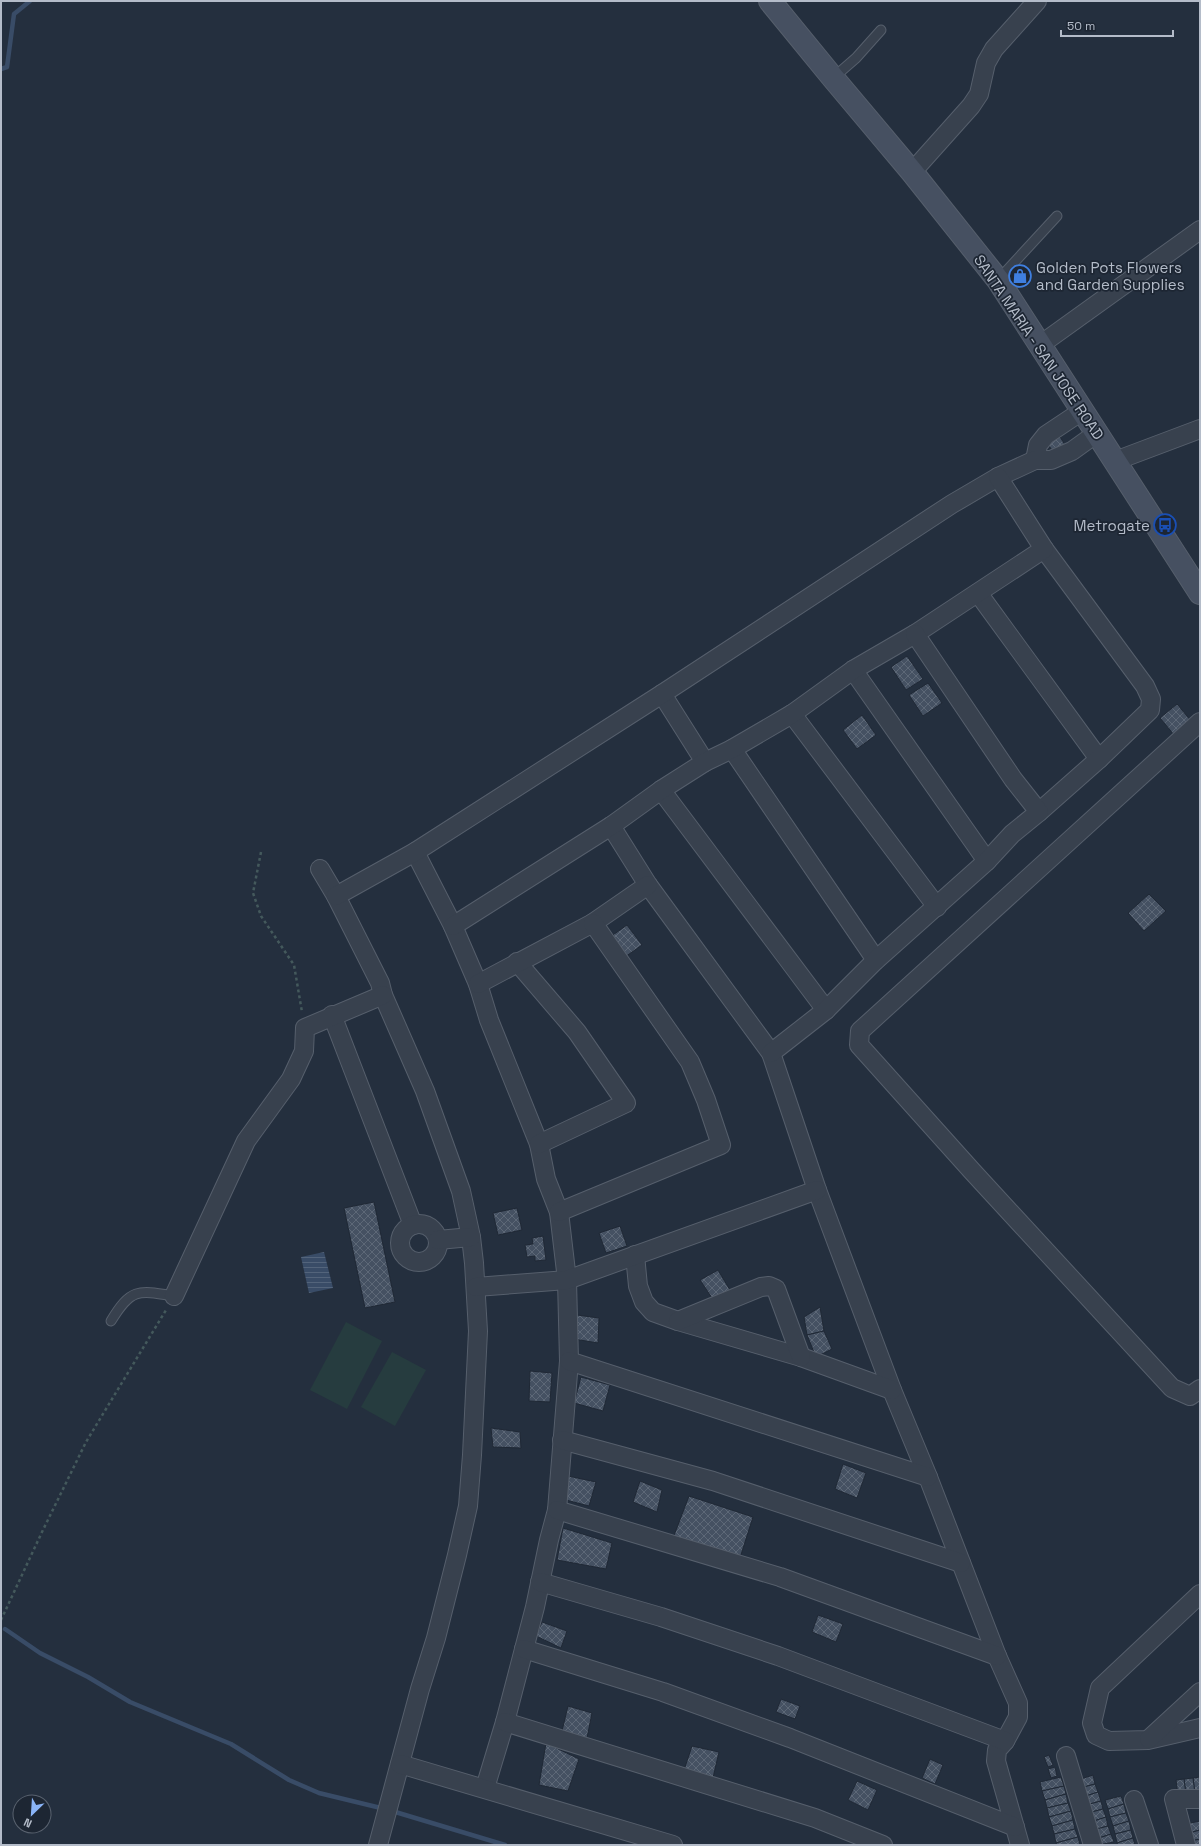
<svg xmlns="http://www.w3.org/2000/svg" width="1201" height="1846" font-family="'Space Grotesk',sans-serif">
	<style>
		.grass { fill: #263c3f }
		.water { fill: url(#water-rules) }
		.lines { fill: none; stroke-linecap: round; stroke-linejoin: round }
		.stream { stroke: #394c67; stroke-width: 4.5 }
		.building { fill: url(#building-cross-hatch); stroke: #1f2835 }
		.service-casing { stroke: #565f6c; stroke-width: 11 }
		.minor-casing { stroke: #565f6c; stroke-width: 20 }
		.secondary-casing { stroke: #565f6c; stroke-width: 24 }
		.path { stroke: #44595c; stroke-width: 2.5; stroke-dasharray: 3 3; stroke-linecap: butt }
		.service { stroke: #38414e; stroke-width: 9 }
		.minor { stroke: #38414e; stroke-width: 18 }
		.secondary { stroke: #465061; stroke-width: 22 }
		.labels { text-anchor: middle; dominant-baseline: central; stroke-width: 3.5; stroke-linejoin: round; paint-order: stroke }
		.poi-label { font-size: 15px; fill: #b4bcc9; stroke: #1d2633; text-anchor: start }
		.street-label { font-size: 15px; fill: #b4bcc9; stroke: #1d2633 }
	</style>
	<defs>
		<pattern id="water-rules" width="6" height="5" patternUnits="userSpaceOnUse"><rect width="6" height="5" fill="#394c67"/><path d="M0 2.5h6" fill="none" stroke="#53647b"/></pattern>
		<pattern id="building-cross-hatch" width="8" height="8" patternUnits="userSpaceOnUse"><rect width="8" height="8" fill="#455162"/><path d="M0 0l8 8M0 8l8-8" fill="none" stroke="#5d6877"/></pattern>
	</defs>
	<rect width="100%" height="100%" fill="#242f3e"/>
	<g class="grass">
		<path d="M346,1322L382,1341L347,1409L310,1390Z"/>
		<path d="M392,1352L426,1370L395,1426L361,1407Z"/>
	</g>
	<path class="water" d="M324,1252L333,1288L309,1293L301,1257Z"/>
	<g class="lines">
		<g class="stream">
			<path d="M1,69L7,67L14,14L30,1"/>
			<path d="M5,1629L40,1653L88,1677L130,1702L231,1744L289,1780L319,1793L385,1809"/>
			<path d="M392,1811L505,1845"/>
		</g>
	</g>
	<g class="building">
		<path d="M1059,435L1065,445L1054,453L1047,443Z"/>
		<path d="M907,656L923,679L906,690L891,667Z"/>
		<path d="M928,683L942,703L923,716L909,695Z"/>
		<path d="M1177,704L1192,722L1175,736L1160,718Z"/>
		<path d="M862,715L876,735L857,749L843,730Z"/>
		<path d="M1149,894L1166,911L1144,931L1128,913Z"/>
		<path d="M627,925L642,945L625,957L610,937Z"/>
		<path d="M374,1202L395,1302L365,1308L344,1208Z"/>
		<path d="M517,1208L522,1230L498,1235L493,1213Z"/>
		<path d="M620,1226L627,1246L606,1253L599,1233Z"/>
		<path d="M543,1236L546,1260L535,1261V1256L527,1257L525,1245L533,1244L532,1238Z"/>
		<path d="M718,1270L730,1290L712,1298L700,1280Z"/>
		<path d="M820,1307L824,1331L807,1335L804,1317Z"/>
		<path d="M577,1315L599,1318L598,1343L574,1339Z"/>
		<path d="M824,1331L832,1349L816,1357L807,1335Z"/>
		<path d="M530,1371L552,1373L550,1402L529,1401Z"/>
		<path d="M581,1377L610,1385L603,1411L574,1403Z"/>
		<path d="M491,1428L520,1432L521,1448L493,1447Z"/>
		<path d="M843,1464L866,1473L857,1498L835,1489Z"/>
		<path d="M568,1476L596,1482L589,1506L566,1500Z"/>
		<path d="M640,1481L662,1490L657,1512L633,1502Z"/>
		<path d="M689,1496L753,1517L740,1558L673,1538Z"/>
		<path d="M563,1528L612,1543L606,1569L557,1560Z"/>
		<path d="M818,1615L843,1624L836,1642L812,1632Z"/>
		<path d="M542,1622L567,1631L561,1648L536,1636Z"/>
		<path d="M781,1699L800,1706L795,1719L776,1712Z"/>
		<path d="M568,1706L592,1713L586,1743L561,1735Z"/>
		<path d="M546,1743L579,1759L568,1791L539,1785Z"/>
		<path d="M692,1746L719,1752L712,1782L683,1773Z"/>
		<path d="M1049,1755L1053,1765L1048,1767L1044,1757Z"/>
		<path d="M930,1759L943,1765L935,1784L922,1778Z"/>
		<path d="M1055,1767L1057,1776L1051,1778L1048,1769Z"/>
		<path d="M1093,1775L1095,1784L1080,1788L1078,1780Z"/>
		<path d="M1061,1777L1064,1786L1042,1791L1040,1782Z"/>
		<path d="M1200,1777V1793L1195,1794L1193,1778Z"/>
		<path d="M1193,1778L1195,1794L1186,1795L1184,1779Z"/>
		<path d="M1184,1779L1186,1795L1178,1796L1176,1780Z"/>
		<path d="M857,1781L877,1790L868,1810L848,1800Z"/>
		<path d="M1095,1784L1098,1792L1083,1797L1080,1788Z"/>
		<path d="M1064,1786L1066,1794L1045,1800L1042,1791Z"/>
		<path d="M1098,1792L1101,1801L1086,1805L1083,1797Z"/>
		<path d="M1066,1794L1068,1803L1047,1808L1045,1800Z"/>
		<path d="M1121,1796L1124,1804L1108,1809L1105,1800Z"/>
		<path d="M1101,1801L1103,1809L1088,1813L1086,1805Z"/>
		<path d="M1068,1803L1071,1811L1049,1817L1047,1808Z"/>
		<path d="M1124,1804L1126,1813L1110,1817L1108,1809Z"/>
		<path d="M1103,1809L1106,1817L1091,1822L1088,1813Z"/>
		<path d="M1071,1811L1073,1820L1052,1826L1049,1817Z"/>
		<path d="M1126,1813L1129,1821L1113,1826L1110,1817Z"/>
		<path d="M1106,1817L1108,1826L1093,1830L1091,1822Z"/>
		<path d="M1073,1820L1075,1829L1054,1834L1052,1826Z"/>
		<path d="M1129,1821L1131,1830L1115,1834L1113,1826Z"/>
		<path d="M1200,1821V1830L1189,1833L1186,1824Z"/>
		<path d="M1108,1826L1111,1834L1096,1839L1093,1830Z"/>
		<path d="M1075,1829L1078,1837L1056,1843L1054,1834Z"/>
		<path d="M1131,1830L1133,1838L1117,1843L1115,1834Z"/>
		<path d="M1200,1830V1839L1191,1841L1189,1833Z"/>
		<path d="M1111,1834L1114,1842L1098,1845L1096,1839Z"/>
		<path d="M1078,1837L1080,1845H1057L1056,1843Z"/>
		<path d="M1133,1838L1135,1845H1118L1117,1843Z"/>
		<path d="M1200,1839V1845H1192L1191,1841Z"/>
	</g>
	<g class="lines">
		<g class="service-casing">
			<g id="service">
				<path d="M833,78L856,58L881,30"/>
				<path d="M998,280L1057,216"/>
				<path d="M111,1321C131,1288 138,1290 174,1296"/>
			</g>
		</g>
		<g class="minor-casing">
			<g id="minor">
				<path d="M912,172L971,106L979,94L986,63L994,49L1037,1"/>
				<path d="M1040,345L1200,230"/>
				<path d="M1035,460L1038,445L1046,435L1082,411"/>
				<path d="M1115,461L1200,429"/>
				<path d="M978,593L1099,759"/>
				<path d="M853,670L987,861"/>
				<path d="M662,694L705,762"/>
				<path d="M792,714L937,907"/>
				<path d="M1200,722L860,1031L859,1045L972,1171L1172,1388L1190,1396L1200,1389"/>
				<path d="M732,749L876,960"/>
				<path d="M661,790L826,1010"/>
				<path d="M1039,812L1099,759L1150,710L1151,699L1145,686L1044,549"/>
				<path d="M611,826L648,885L771,1053L817,1190L892,1390L928,1477L997,1656L1018,1703V1717L1005,1741L997,1750L996,1761L1020,1845"/>
				<path d="M415,852L453,926L478,984L489,1020L539,1144L546,1179L559,1212L567,1280L569,1361L557,1510L549,1540L535,1607L505,1722L485,1788"/>
				<path d="M320,869L336,896L380,983L383,995L425,1091L461,1191L471,1237L474,1263L478,1331L472,1455L468,1506L457,1555L436,1638L420,1689L378,1845"/>
				<path d="M336,896L415,852L662,694L952,504L998,477L1035,460H1051L1072,451L1097,433"/>
				<path d="M453,926L611,826L661,790L705,762L732,749L792,714L853,670L915,634L1044,549L998,477"/>
				<path d="M517,962L577,1032L626,1103L539,1144"/>
				<path d="M478,984L593,923L648,885"/>
				<path d="M332,1015L413,1225"/>
				<path d="M771,1053L826,1010L876,960L987,861L1012,834L1039,812L1013,779L915,634"/>
				<path d="M559,1212L721,1145L706,1100L690,1062L593,923"/>
				<circle cx="419" cy="1243" r="19"/>
				<path d="M438,1240L471,1237"/>
				<path d="M635,1255L638,1286L644,1302L653,1312L678,1321L801,1357L892,1390"/>
				<path d="M476,1287L567,1280L817,1190"/>
				<path d="M174,1296L246,1141L291,1079L304,1051L305,1028L383,995"/>
				<path d="M678,1321L761,1287L769,1286L776,1289L801,1357"/>
				<path d="M569,1361L928,1477"/>
				<path d="M562,1440L713,1481L961,1563"/>
				<path d="M557,1510L780,1577L997,1656"/>
				<path d="M540,1582L661,1617L778,1656L1005,1741"/>
				<path d="M1200,1594L1100,1688L1092,1723L1096,1735L1109,1741L1148,1740L1200,1728"/>
				<path d="M524,1649L663,1692L790,1738L1015,1827"/>
				<path d="M505,1722L815,1818L883,1845"/>
				<path d="M1149,1739L1200,1692"/>
				<path d="M1066,1756L1093,1845"/>
				<path d="M400,1764L673,1845"/>
				<path d="M1134,1800L1149,1845"/>
				<path d="M1186,1845L1174,1799H1200"/>
			</g>
		</g>
		<g class="secondary-casing">
			<path id="secondary" d="M770,1L833,78L912,172L998,280L1200,593"/>
		</g>
		<g class="path">
			<path d="M261,852L253,893L261,916L294,965L302,1012"/>
			<path d="M1,1620L42,1532L86,1442L166,1310"/>
		</g>
		<use href="#service" class="service"/>
		<use href="#minor" class="minor"/>
		<use href="#secondary" class="secondary"/>
	</g>
	<defs>
		<g id="shop-ring" transform="scale(1.15)"><circle r="9.5" fill="#1d2633" stroke="#3f7fe0" stroke-width="1.5"/><path d="M-5-2.5h2.3a2.7 3.5 0 0 1 5.4 0H5L5.5 6h-11ZM-1.5-2.5h3a1.5 2.3 0 0 0-3 0Z" fill="#3f7fe0"/></g>
		<g id="bus-ring" transform="scale(1.15)"><circle r="9.5" fill="#1d2633" stroke="#1a4fb4" stroke-width="1.5"/><path d="M-5-6H5V4H4V6H2V4H-2V6H-4V4H-5ZM-3.5-4V0h7V-4ZM-3.5 1.2v1.5H-2V1.2ZM2 1.2v1.5H3.5V1.2Z" fill="#1a4fb4"/></g>
	</defs>
	<g fill-rule="evenodd">
		<use href="#shop-ring" x="1020" y="276"/>
		<use href="#bus-ring" x="1165" y="525"/>
	</g>
	<g class="labels">
		<g class="poi-label">
			<text x="1036" y="267">Golden Pots Flowers<tspan x="1036" dy="17">and Garden Supplies</tspan></text>
			<text x="1150" y="525" text-anchor="end">Metrogate</text>
		</g>
		<g class="street-label">
			<text transform="translate(1039 347) rotate(56)">SANTA MARIA - SAN JOSE ROAD</text>
		</g>
	</g>
	<rect width="1201" height="1846" fill="none" stroke="#b4bcc9" stroke-width="4"/>
	<g transform="translate(32 1814) rotate(205)"><circle r="19" fill="#1d2633" stroke="#59626f"/>
	<path d="M0-3L7 15L0 10L-7 15Z" fill="#8ab4f8"/>
	<text y="-6" font-size="11" font-weight="bold" text-anchor="middle" fill="#b4bcc9">N</text>
	</g>
	<path d="M1061 30v6h112v-6" fill="none" stroke="#b4bcc9" stroke-width="2"/>
	<text x="1067" y="30" font-size="12" fill="#b4bcc9" stroke="#1d2633" stroke-width="3" paint-order="stroke">50 m</text>
</svg>
